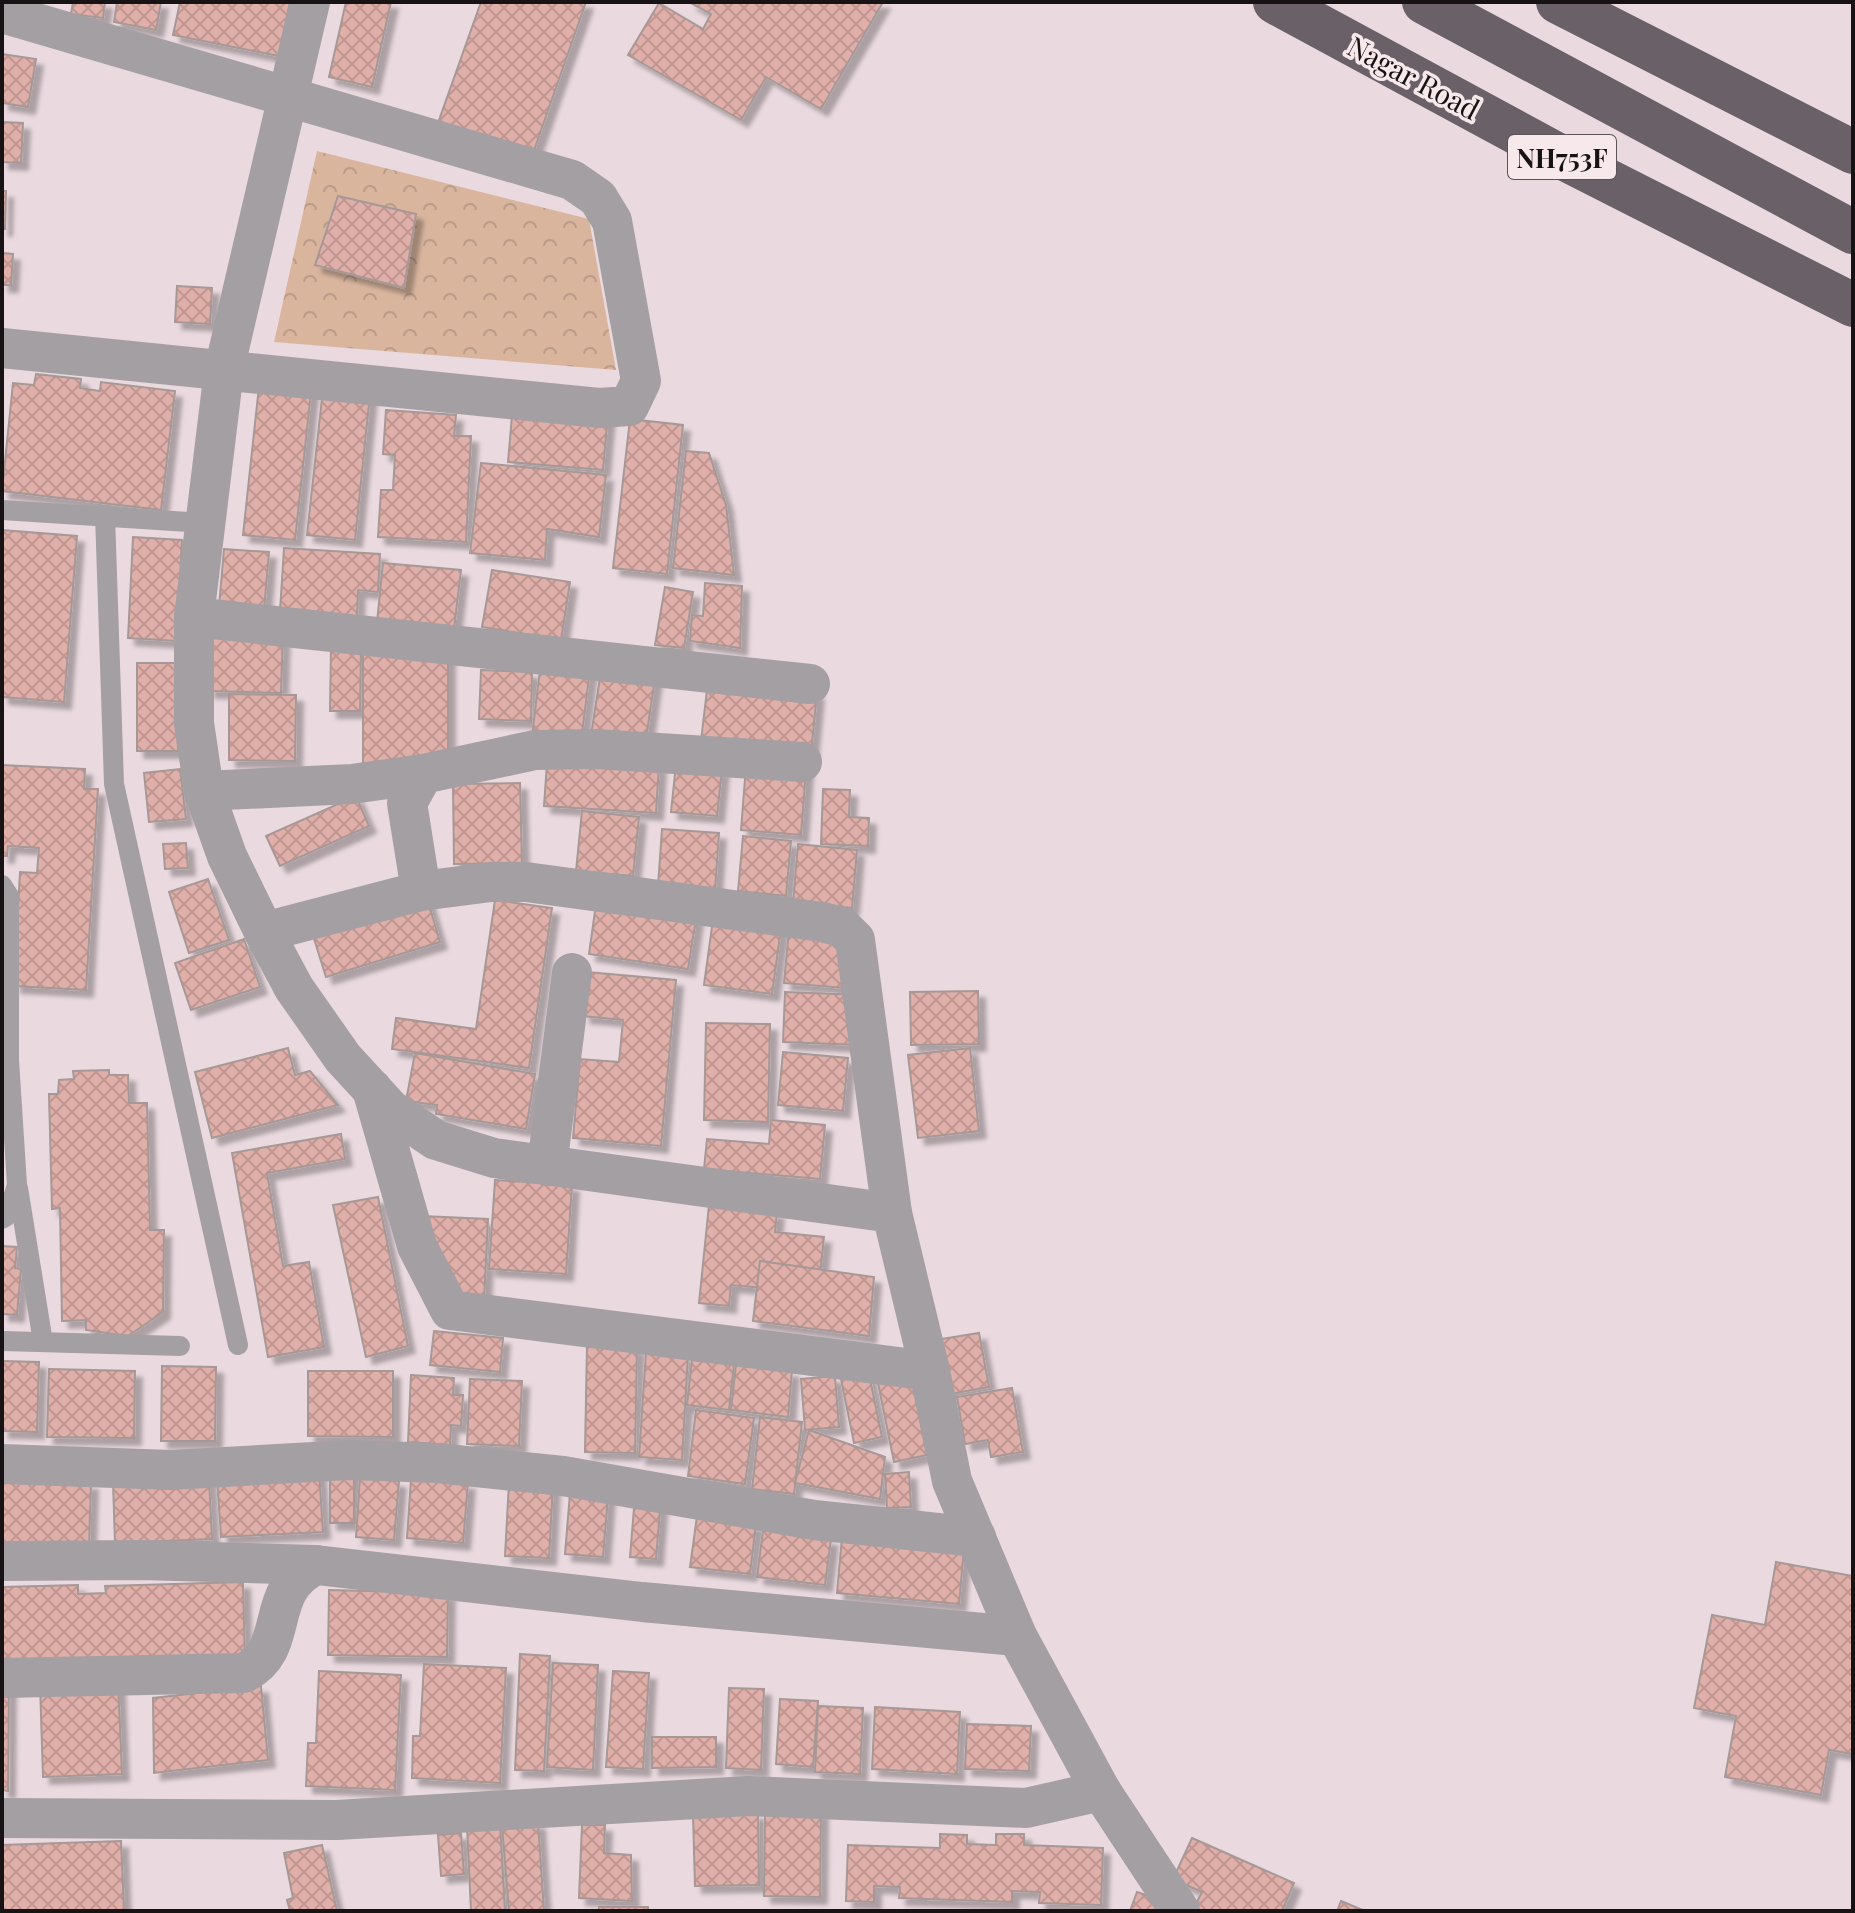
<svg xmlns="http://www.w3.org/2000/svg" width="1855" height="1913" font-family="'Playfair Display',serif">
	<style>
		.park { fill: url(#park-crowns) }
		.building { fill: url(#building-cross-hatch); stroke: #a69896; stroke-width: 2; filter: url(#shadow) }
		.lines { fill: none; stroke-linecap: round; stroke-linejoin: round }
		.service { stroke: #a49fa3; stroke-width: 20 }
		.minor { stroke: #a49fa3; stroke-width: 40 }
		.trunk { stroke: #6a6068; stroke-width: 44 }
		.labels { text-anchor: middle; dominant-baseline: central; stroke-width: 7; stroke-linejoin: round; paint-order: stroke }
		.shield { fill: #f7e8ec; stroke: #5a5254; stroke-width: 2 }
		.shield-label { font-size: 26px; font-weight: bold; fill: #171213 }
		.street-label { font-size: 28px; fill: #171213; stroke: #f7e8ec }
	</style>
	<defs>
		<pattern id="park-crowns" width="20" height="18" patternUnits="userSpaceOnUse" patternTransform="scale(2)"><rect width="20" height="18" fill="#d9b59e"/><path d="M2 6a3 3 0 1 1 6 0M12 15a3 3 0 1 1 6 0" fill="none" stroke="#ba9b87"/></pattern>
		<pattern id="building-cross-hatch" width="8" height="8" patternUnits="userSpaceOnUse" patternTransform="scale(2)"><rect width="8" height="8" fill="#e1afa9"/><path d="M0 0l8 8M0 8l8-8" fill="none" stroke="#c09691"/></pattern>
		<filter id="shadow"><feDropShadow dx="7" dy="7" stdDeviation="2" flood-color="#0004"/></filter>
	</defs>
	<rect width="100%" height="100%" fill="#eadadf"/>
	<path class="park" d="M317,151L589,219L616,370L274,342Z"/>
	<g class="building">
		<path d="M73,2H105L103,18L71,14Z"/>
		<path d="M117,2H161L156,30L114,22Z"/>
		<path d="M180,2H290L279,56L173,35Z"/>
		<path d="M346,2H391L372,87L329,77Z"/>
		<path d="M481,2H586L532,156L438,123Z"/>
		<path d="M689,2H883L821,109L766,77L741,120L628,55L659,3L703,29L711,14Z"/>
		<path d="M2,54L36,59L28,107L2,103Z"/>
		<path d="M2,122L23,123L21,163L2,162Z"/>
		<path d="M2,191H6L5,229H2Z"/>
		<path d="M338,196L416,214L404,288L315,265Z"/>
		<path d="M2,253L13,254L11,285H2Z"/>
		<path d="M177,286L212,288L210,324L175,322Z"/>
		<path d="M36,374L81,379L80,388L100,391L101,382L175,391L161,510L2,491L13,383L34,385Z"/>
		<path d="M260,377L312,383L295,540L243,535Z"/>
		<path d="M323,389L370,394L355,540L307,535Z"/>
		<path d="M513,404L608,413L603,470L508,462Z"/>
		<path d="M386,410L456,415L454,436H471L466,542L378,537L381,490H393L395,455L383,454Z"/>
		<path d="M630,419L683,425L667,574L613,568Z"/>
		<path d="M686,451L709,453L726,505L734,575L673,568Z"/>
		<path d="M481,463L606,475L599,537L547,529L545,560L470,553Z"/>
		<path d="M2,530L77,536L64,702L2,697Z"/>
		<path d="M133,537L182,540L177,641L128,638Z"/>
		<path d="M284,548L380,554L378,592L358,590L357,617L280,611Z"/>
		<path d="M224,549L269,552L264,610L219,606Z"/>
		<path d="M383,563L461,570L454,629L377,622Z"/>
		<path d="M492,570L570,582L561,640L482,627Z"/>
		<path d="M705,583L742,586L740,648L690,641L692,615L703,616Z"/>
		<path d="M665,587L693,592L684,648L655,645Z"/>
		<path d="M210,628L283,631L281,693L208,691Z"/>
		<path d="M331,646H361L360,711H330Z"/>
		<rect x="363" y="649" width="85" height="115"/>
		<path d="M541,662L590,669L581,742L532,736Z"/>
		<path d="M137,663H177L178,751H137Z"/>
		<path d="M481,670L532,672L531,721L479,719Z"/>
		<path d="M601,671L655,678L644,752L591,735Z"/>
		<path d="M708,681L817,693L811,753L701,741Z"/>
		<path d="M229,694L296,695L295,761L229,760Z"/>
		<path d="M547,763L659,765L656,813L544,806Z"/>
		<path d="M676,764L722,769L717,816L671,812Z"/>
		<path d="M2,765L85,769L84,789H98L86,990L14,986L20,872L37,873L39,848L8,846L7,856H2Z"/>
		<path d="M746,766L806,770L801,835L741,830Z"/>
		<path d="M180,769L186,819L149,822L144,773Z"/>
		<path d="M520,783L522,863L454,864L453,784Z"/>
		<path d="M823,789L850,790L849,817L869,818L868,846L821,844Z"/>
		<path d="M356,796L369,826L280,866L266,836Z"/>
		<path d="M582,811L639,817L633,876L576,871Z"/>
		<path d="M662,829L719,833L715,890L658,886Z"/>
		<path d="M743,836L791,841L786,896L738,891Z"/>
		<path d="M186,843L188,868L165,869L163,844Z"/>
		<path d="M798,844L857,850L852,908L793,903Z"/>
		<path d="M208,879L229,940L189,953L169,892Z"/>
		<path d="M425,891L440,942L326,977L310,926Z"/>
		<path d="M597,897L697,912L688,969L589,954Z"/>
		<path d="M495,900L552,908L529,1068L392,1049L396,1018L476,1029Z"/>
		<path d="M714,912L782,921L772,994L704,985Z"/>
		<path d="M789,929L839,934L845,988L784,983Z"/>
		<path d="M244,939L260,987L191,1010L175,963Z"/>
		<path d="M587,972L676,980L661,1146L573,1138L580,1059L619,1062L623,1020L583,1016Z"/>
		<path d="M978,991L979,1044L911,1045L910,992Z"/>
		<path d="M785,992L862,995L860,1045L783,1042Z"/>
		<path d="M706,1023L770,1024L768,1122L704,1120Z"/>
		<path d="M288,1048L295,1075L310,1071L338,1105L212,1138L195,1072Z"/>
		<path d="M970,1048L979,1131L918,1138L908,1055Z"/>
		<path d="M783,1052L848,1058L843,1111L778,1105Z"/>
		<path d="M415,1053L535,1074L526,1129L436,1114L437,1105L406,1101Z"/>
		<path d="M109,1070V1075H128L129,1103H147L150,1230H164L163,1312L128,1336L86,1330V1320L62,1321L60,1208L52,1209L49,1094H58L59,1080L74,1079L73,1071Z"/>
		<path d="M771,1120L825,1125L820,1179L704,1169L707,1139L769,1144Z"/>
		<path d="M341,1134L345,1159L267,1173L283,1266L309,1262L324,1347L268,1357L232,1153Z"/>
		<path d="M495,1180L572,1185L566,1274L489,1269Z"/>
		<path d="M378,1197L408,1346L366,1357L333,1205Z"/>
		<path d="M709,1205L777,1212L775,1232L824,1237L818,1293L731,1285L729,1306L699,1303Z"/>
		<path d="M400,1215L488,1219L484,1300L427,1296Z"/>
		<path d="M2,1246L17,1247L15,1268L21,1269L17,1315L2,1314Z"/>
		<path d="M760,1261L874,1277L869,1336L753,1321Z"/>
		<path d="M434,1331L503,1338L500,1372L430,1365Z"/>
		<path d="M979,1333L989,1387L945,1395L935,1340Z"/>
		<path d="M587,1345L637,1347L635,1453L585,1452Z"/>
		<path d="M646,1352L688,1355L682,1460L639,1457Z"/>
		<path d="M692,1360L734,1364L729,1410L687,1405Z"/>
		<path d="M2,1361L39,1362L37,1432L2,1431Z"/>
		<path d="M736,1365L792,1371L788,1417L731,1410Z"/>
		<path d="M162,1366L216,1367L215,1441H161Z"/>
		<path d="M49,1369L135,1371L134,1438L47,1437Z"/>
		<path d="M308,1371H393V1437L308,1436Z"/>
		<path d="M869,1374L882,1437L854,1443L841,1379Z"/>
		<path d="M411,1375L454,1378L453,1395H463L461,1426L451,1425L450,1445L408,1442Z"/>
		<path d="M835,1376L839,1427L805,1430L801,1379Z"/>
		<path d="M911,1376L927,1455L894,1462L878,1383Z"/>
		<path d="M470,1379L522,1381L519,1446L467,1444Z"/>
		<path d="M1012,1388L1023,1452L991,1457L988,1440L965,1444L957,1397Z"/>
		<path d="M696,1410L754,1418L745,1484L688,1476Z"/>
		<path d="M760,1417L802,1422L794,1494L752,1489Z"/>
		<path d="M809,1430L885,1457L880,1499L795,1483Z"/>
		<path d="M354,1468V1523H330V1469Z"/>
		<path d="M319,1472L323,1532L221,1537L217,1478Z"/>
		<path d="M909,1472L911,1507L887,1508L885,1474Z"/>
		<path d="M209,1478L212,1539L115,1543L113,1482Z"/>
		<path d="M360,1478L399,1481L394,1540L356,1537Z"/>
		<path d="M411,1479L468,1483L463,1543L407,1538Z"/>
		<path d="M2,1481L91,1483L89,1546L2,1545Z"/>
		<path d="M509,1482L553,1484L549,1558L505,1556Z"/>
		<path d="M570,1493L608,1496L603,1557L565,1554Z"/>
		<path d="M635,1496L661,1498L656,1559L630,1557Z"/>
		<path d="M697,1516L756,1524L750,1574L690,1567Z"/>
		<path d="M763,1530L831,1539L825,1585L757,1577Z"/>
		<path d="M842,1537L964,1548L959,1604L837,1593Z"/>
		<path d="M1776,1562L1853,1576V1754L1829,1750L1821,1795L1725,1777L1736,1716L1694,1708L1712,1615L1765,1625Z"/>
		<path d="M243,1582L245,1665L2,1670V1587L78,1585V1594L106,1593L105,1586Z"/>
		<path d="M329,1590L448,1593L447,1657L328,1655Z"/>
		<path d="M520,1654L550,1656L544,1771L515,1770Z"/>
		<path d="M553,1663L598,1665L593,1770L547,1767Z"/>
		<path d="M424,1664L506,1668L500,1783L412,1778L413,1736H420Z"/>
		<path d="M319,1671L401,1675L395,1790L306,1786L308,1743H316Z"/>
		<path d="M613,1671L649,1673L643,1769L606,1767Z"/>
		<path d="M118,1681L122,1774L43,1777L40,1684Z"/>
		<path d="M2,1683H9L8,1791L2,1790Z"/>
		<path d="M261,1686L268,1760L154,1773L153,1698Z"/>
		<path d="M729,1688L764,1689L761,1770L726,1768Z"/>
		<path d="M780,1699L818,1701L813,1767L776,1764Z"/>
		<path d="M818,1706L863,1708L860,1774L815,1772Z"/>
		<path d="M875,1707L960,1712L957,1774L872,1769Z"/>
		<path d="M967,1724L1031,1726L1029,1771L965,1769Z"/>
		<path d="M652,1737H716V1767L652,1768Z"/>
		<path d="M765,1811H821L820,1897L764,1896Z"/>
		<path d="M758,1813L759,1885L695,1886L693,1815Z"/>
		<path d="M538,1822L544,1911H509L502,1825Z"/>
		<path d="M500,1824L505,1911H471L467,1826Z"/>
		<path d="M582,1825H605L604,1853L631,1855L632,1901L579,1898Z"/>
		<path d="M461,1833L464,1874L441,1876L438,1835Z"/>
		<path d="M940,1834L967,1835V1844L996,1845V1834H1024V1845L1103,1848L1101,1905L1039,1903L1040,1892L1012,1891V1902L899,1898L900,1887L874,1886V1902L846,1901L848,1845L940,1848Z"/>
		<path d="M1192,1838L1294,1883L1282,1911H1202L1194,1908L1202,1892L1173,1879Z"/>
		<path d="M121,1841L124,1911H2V1845Z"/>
		<path d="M322,1845L337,1911H290L287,1900L293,1898L284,1853Z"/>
		<path d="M1137,1892L1158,1899L1167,1911H1130Z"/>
		<path d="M1341,1901L1365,1911H1337Z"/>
		<rect x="599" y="1907" width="49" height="4"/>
	</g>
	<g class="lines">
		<g class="service">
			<path d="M2,510L204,523"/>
			<path d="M105,515L114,784L238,1345"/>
			<path d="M2,885L9,896V1060L17,1185L7,1216L2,1219"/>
			<path d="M18,1188L43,1342"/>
			<path d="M2,1341L180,1346"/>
		</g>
		<g class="minor">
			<path d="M310,2L224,370L194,617V723L204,791L227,856L264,932L294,988L343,1058L391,1110L436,1140L494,1158L892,1213"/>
			<path d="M2,13L572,180L598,198L612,221L641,381L629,406L599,408L2,348"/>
			<path d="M194,617L810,684"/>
			<path d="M204,791L352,784L423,774"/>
			<path d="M421,891L491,882H526L822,922L842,927L855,940L892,1213L930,1371L952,1481L1017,1636L1101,1791L1180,1911"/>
			<path d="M264,932L421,891L407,803L423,774L535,750L595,749L802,762"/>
			<path d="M372,1089L417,1246L450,1310L930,1371"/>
			<path d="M547,1166L572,973"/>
			<path d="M2,1464L171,1470L349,1460L437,1463L563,1476L814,1520L976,1537"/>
			<path d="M2,1561L141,1560L316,1565"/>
			<path d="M2,1678L244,1673C293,1648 261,1591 316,1565L642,1602L1017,1636"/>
			<path d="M2,1818L337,1820L748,1796L1026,1808L1101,1791"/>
		</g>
		<g class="trunk">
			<path d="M1275,2L1569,161L1853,305"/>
			<path d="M1424,2L1853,232"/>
			<path d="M1558,2L1853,152"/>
		</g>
	</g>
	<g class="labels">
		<rect class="shield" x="1508" y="135" width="108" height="44" rx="6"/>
		<g class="shield-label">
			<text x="1562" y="157">NH753F</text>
		</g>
		<g class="street-label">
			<text transform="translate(1414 77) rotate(28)">Nagar Road</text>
		</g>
	</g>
	<rect width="1855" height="1913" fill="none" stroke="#171213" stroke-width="8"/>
</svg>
